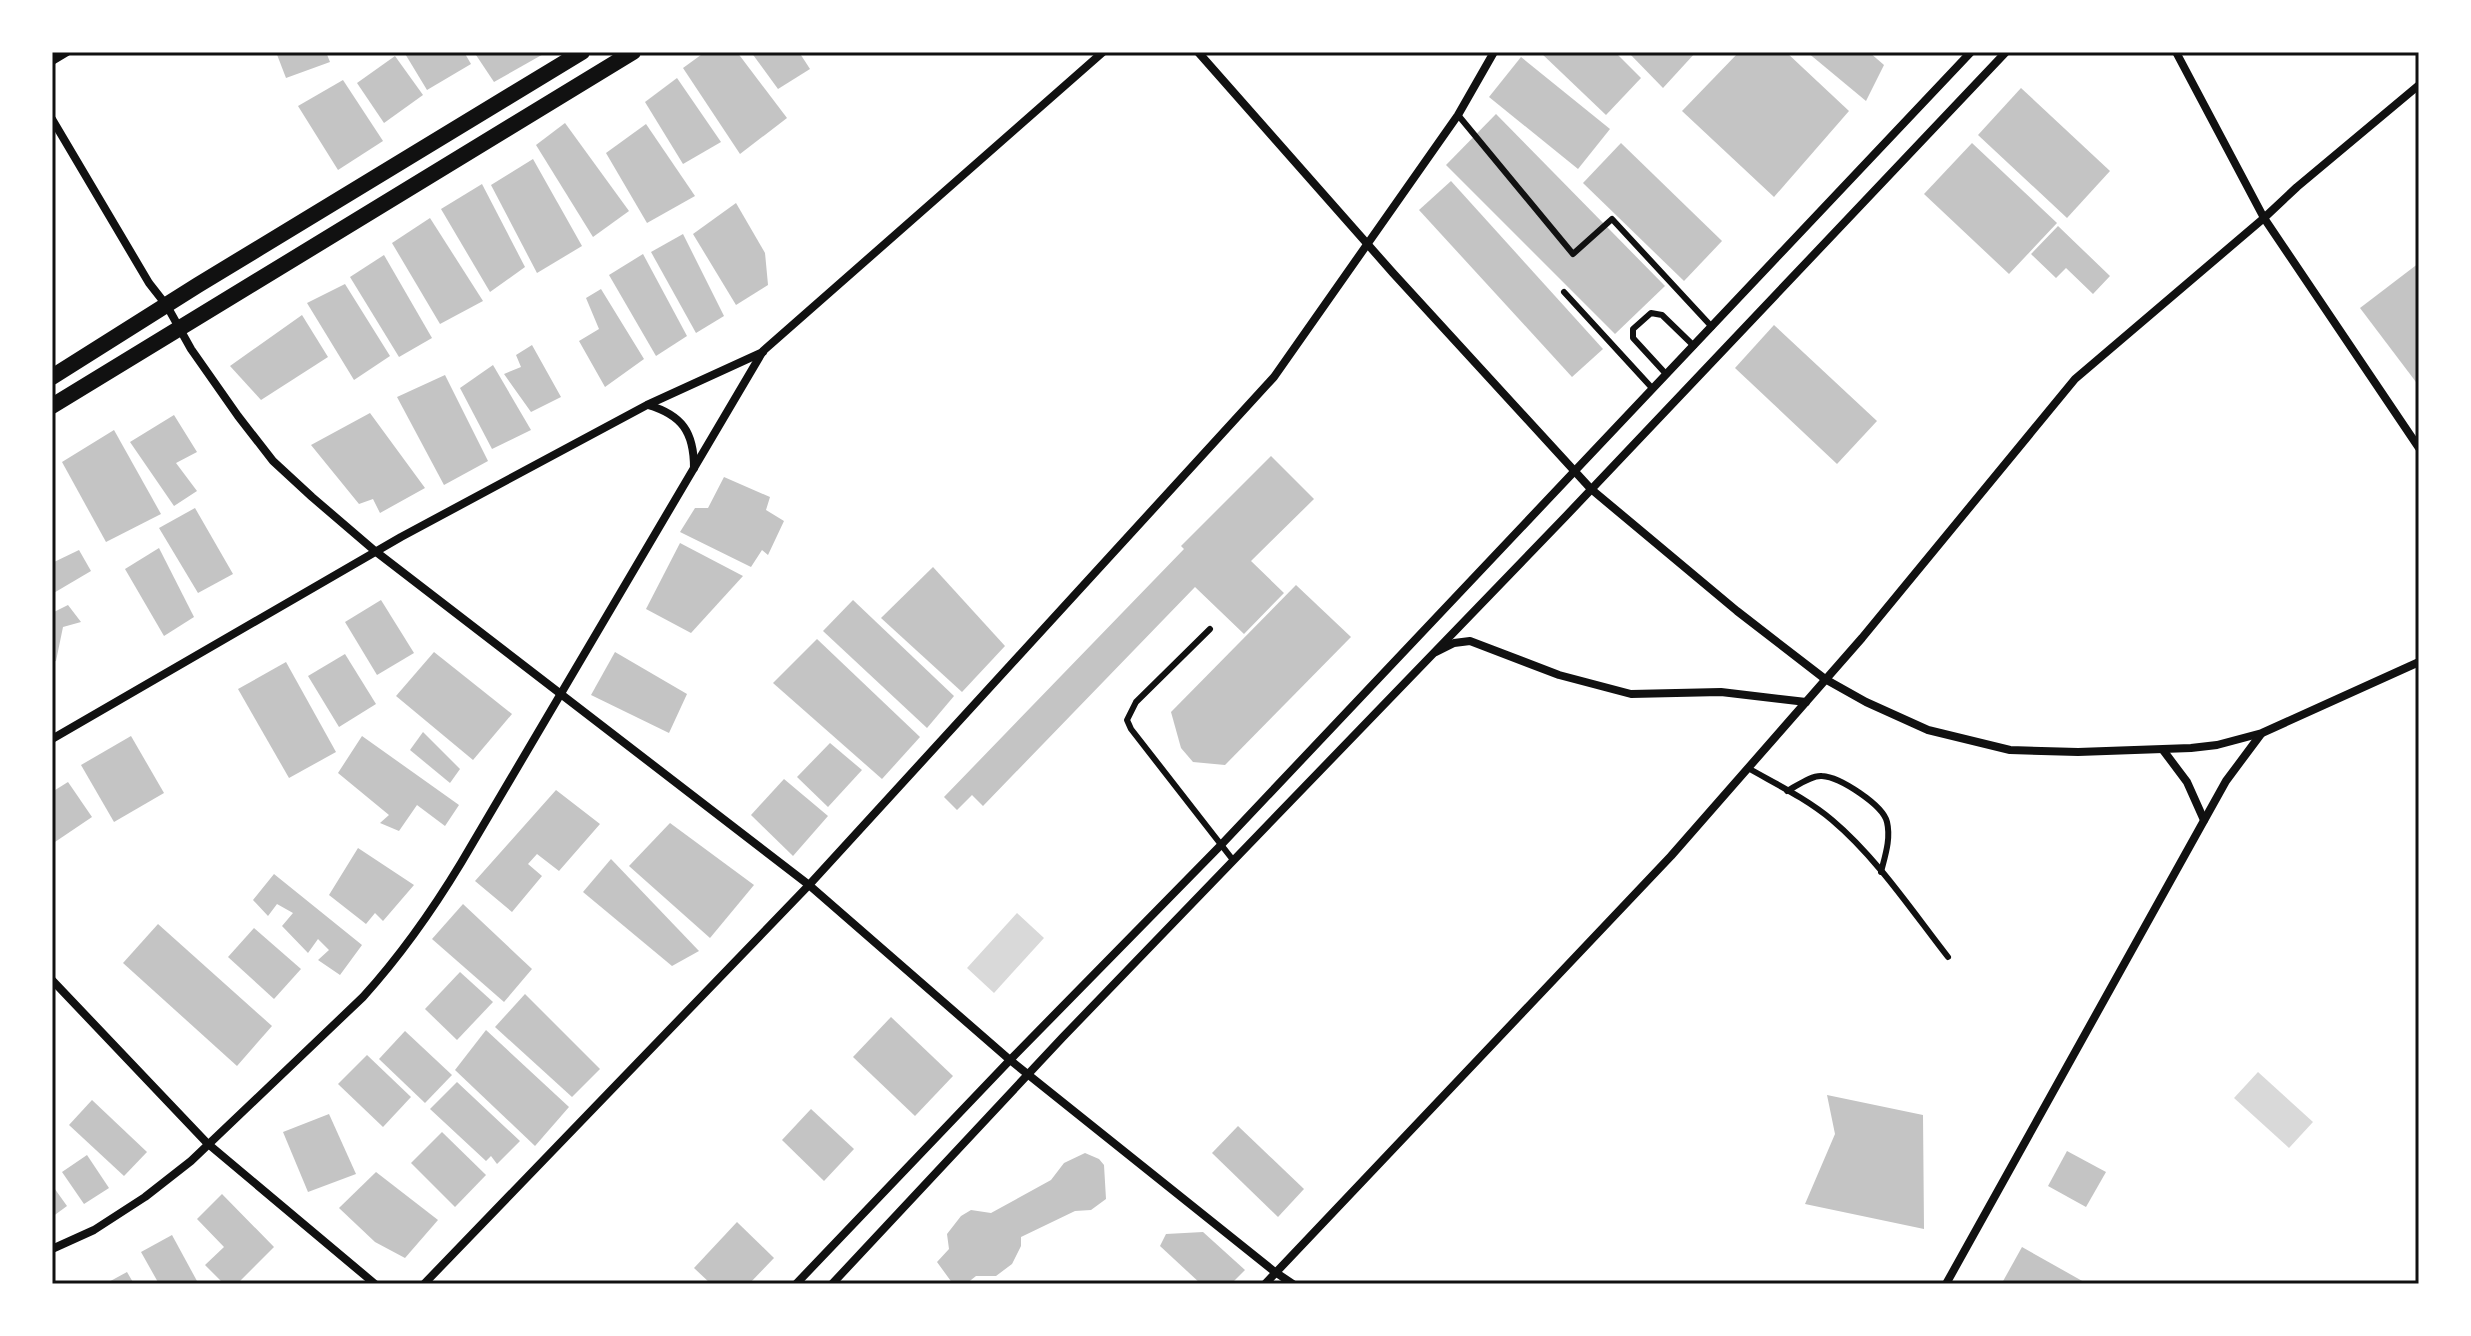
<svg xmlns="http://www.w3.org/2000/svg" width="2471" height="1336" font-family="'DejaVu Sans',sans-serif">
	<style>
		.water { fill: #d9d9d9 }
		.building { fill: #c4c4c4 }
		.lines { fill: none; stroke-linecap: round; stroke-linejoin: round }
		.service { stroke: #111; stroke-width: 6 }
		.minor { stroke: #111; stroke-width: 8 }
		.secondary { stroke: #111; stroke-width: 16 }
		.neatline { fill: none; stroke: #111; stroke-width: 3 }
	</style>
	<rect width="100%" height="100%" fill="#fff"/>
	<g class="water">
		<path d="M1017,913L1044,938L994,993L967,968Z"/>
		<path d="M2258,1072L2313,1122L2289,1148L2234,1098Z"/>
	</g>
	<g class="building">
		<path d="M276,52H326L330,62L286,78Z"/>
		<path d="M404,52H464L471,64L427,90Z"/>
		<path d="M474,52H547L494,82Z"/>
		<path d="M705,52H737L787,118L740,154L683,68Z"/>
		<path d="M751,52H799L810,69L778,89Z"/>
		<path d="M1540,52H1615L1641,78L1606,115Z"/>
		<path d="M1628,52H1696L1663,88Z"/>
		<path d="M1739,52H1786L1849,111L1774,197L1682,111Z"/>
		<path d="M1807,52H1869L1884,65L1866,101Z"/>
		<path d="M395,56L423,95L384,123L357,83Z"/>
		<path d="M1521,57L1610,129L1578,169L1489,97Z"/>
		<path d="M677,78L721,142L683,164L645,102Z"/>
		<path d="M343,80L383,141L338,170L298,106Z"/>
		<path d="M2021,88L2110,171L2067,218L1978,135Z"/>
		<path d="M1496,114L1665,286L1615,334L1446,165Z"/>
		<path d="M565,123L629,211L593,237L536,145Z"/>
		<path d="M646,124L695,196L647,223L606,153Z"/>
		<path d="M1621,143L1722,241L1684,281L1583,183Z"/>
		<path d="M1972,143L2057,223L2009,274L1924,194Z"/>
		<path d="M533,159L582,246L537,273L491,185Z"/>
		<path d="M1451,181L1603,349L1572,377L1419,210Z"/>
		<path d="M482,184L525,267L490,292L441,209Z"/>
		<path d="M736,203L765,253L768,285L736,305L693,234Z"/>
		<path d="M430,218L483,301L440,324L392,243Z"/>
		<path d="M2058,226L2110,276L2093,294L2066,268L2056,278L2031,254Z"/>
		<path d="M683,234L724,316L696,333L651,252Z"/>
		<path d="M643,254L687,336L656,356L609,275Z"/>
		<path d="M384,255L432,338L399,357L350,277Z"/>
		<path d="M2419,263V386L2360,308Z"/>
		<path d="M345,284L390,356L354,380L307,303Z"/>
		<path d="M601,289L644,359L605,387L579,341L599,329L586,298Z"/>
		<path d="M302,315L328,357L261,400L230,366Z"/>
		<path d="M1774,325L1877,421L1837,464L1735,368Z"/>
		<path d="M532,345L561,397L531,412L504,374L521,367L516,355Z"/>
		<path d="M493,365L531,430L492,449L460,388Z"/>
		<path d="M445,375L488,461L444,485L397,397Z"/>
		<path d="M370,413L425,488L380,513L373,499L359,504L311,445Z"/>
		<path d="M174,415L197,452L176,463L197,491L174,506L130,442Z"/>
		<path d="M114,430L161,514L106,542L62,462Z"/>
		<path d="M1271,456L1314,499L1251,561L1284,593L1244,634L1195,587L983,806L972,795L957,810L944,797L1184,549L1181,546Z"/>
		<path d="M724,477L770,497L766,510L784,521L768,555L762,550L751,567L680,532L695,508H708Z"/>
		<path d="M195,508L233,574L198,593L159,528Z"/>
		<path d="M680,543L743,576L691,633L646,609Z"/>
		<path d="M159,548L194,617L164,636L125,569Z"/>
		<path d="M79,550L91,571L52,594V563Z"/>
		<path d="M933,567L1005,646L962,692L881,618Z"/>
		<path d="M1296,585L1351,637L1225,765L1193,762L1181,748L1171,712Z"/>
		<path d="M381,600L414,653L377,675L345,622Z"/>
		<path d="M853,600L954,696L927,728L823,631Z"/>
		<path d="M68,605L81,622L63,627L56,661L52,662V613Z"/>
		<path d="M817,639L920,737L882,779L773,683Z"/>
		<path d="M434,652L512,714L473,760L396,696Z"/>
		<path d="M615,652L687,694L669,733L591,695Z"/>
		<path d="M345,654L376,704L339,727L308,676Z"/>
		<path d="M286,662L336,752L289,778L238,689Z"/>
		<path d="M423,732L460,769L450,783L410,750Z"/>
		<path d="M131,736L164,793L114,822L81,765Z"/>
		<path d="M362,736L459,805L445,826L417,805L399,831L380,823L389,815L338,773Z"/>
		<path d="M830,743L862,770L828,807L797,777Z"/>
		<path d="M784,779L828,816L793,856L751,815Z"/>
		<path d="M68,782L92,817L52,844V792Z"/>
		<path d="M556,790L600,824L559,871L537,854L528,864L542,876L512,912L475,881Z"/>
		<path d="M670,823L754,885L710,938L629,866Z"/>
		<path d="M358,848L414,885L383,921L375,913L366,924L329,895Z"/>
		<path d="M611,859L699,951L672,966L583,892Z"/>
		<path d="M274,874L362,945L340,975L318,960L329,950L318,939L308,953L282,926L293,913L277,904L268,916L253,900Z"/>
		<path d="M463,904L532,969L504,1002L432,939Z"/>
		<path d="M158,924L272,1026L237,1066L123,963Z"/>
		<path d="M254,928L301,969L274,999L228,957Z"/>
		<path d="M460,972L493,1002L457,1040L425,1009Z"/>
		<path d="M525,994L600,1069L572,1097L495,1027Z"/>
		<path d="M891,1017L953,1076L915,1116L853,1057Z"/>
		<path d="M486,1030L569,1107L535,1146L455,1070Z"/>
		<path d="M405,1031L452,1075L425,1103L379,1059Z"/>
		<path d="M367,1055L411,1097L383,1127L338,1084Z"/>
		<path d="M457,1082L520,1141L497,1164L491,1156L486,1161L430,1109Z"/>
		<path d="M1827,1095L1923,1115L1924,1229L1805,1204L1835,1134Z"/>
		<path d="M92,1100L147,1152L124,1176L69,1125Z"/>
		<path d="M811,1109L854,1149L824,1181L782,1140Z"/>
		<path d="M329,1114L356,1174L308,1192L283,1132Z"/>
		<path d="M1238,1126L1304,1189L1278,1217L1212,1153Z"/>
		<path d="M442,1132L486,1175L455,1207L411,1163Z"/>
		<path d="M2067,1151L2106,1172L2086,1207L2048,1186Z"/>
		<path d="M1085,1153L1099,1159L1104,1165L1106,1199L1091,1210L1075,1211L1021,1237V1246L1012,1264L996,1276H976L966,1284H953L937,1262L949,1249L947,1234L961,1216L971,1210L991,1213L1051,1180L1064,1163Z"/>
		<path d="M87,1155L109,1188L84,1204L62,1172Z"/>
		<path d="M376,1172L438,1220L405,1258L375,1242L339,1208Z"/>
		<path d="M52,1185L67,1206L52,1217Z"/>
		<path d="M222,1194L274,1247L237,1284H224L205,1265L224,1247L197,1219Z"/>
		<path d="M737,1222L774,1258L749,1284H711L694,1268Z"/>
		<path d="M1203,1232L1245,1270L1231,1284H1201L1160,1246L1166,1234Z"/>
		<path d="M172,1235L197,1281L191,1284H159L141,1252Z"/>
		<path d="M2022,1247L2084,1282L2083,1284L2002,1283Z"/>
		<path d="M127,1272L134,1284H105Z"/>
	</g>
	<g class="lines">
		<g class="service">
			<path d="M1458,115L1573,254L1612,219L1712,327"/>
			<path d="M1564,292L1652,388"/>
			<path d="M1666,374L1633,338V329L1651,313L1662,315L1694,346"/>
			<path d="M1210,629L1136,702L1127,720L1131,729L1233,860"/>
			<path d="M1748,768C1776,784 1807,799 1832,820C1877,858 1912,911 1948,957"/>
			<path d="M1787,791C1797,786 1811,775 1822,776C1840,777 1883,805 1887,822C1891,839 1885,856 1881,872"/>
		</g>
		<g class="minor">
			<path d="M1198,52L1393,273L1591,489L1737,611L1825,679L1866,702L1928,730L2010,750L2078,752L2191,748L2217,745L2262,733L2419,662"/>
			<path d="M2176,52L2264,218L2419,448"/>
			<path d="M52,61L67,52"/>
			<path d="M52,119L149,283L167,306L191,349L238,416L273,461L312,497L375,551L809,885L1010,1060L1275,1272L1293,1284"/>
			<path d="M648,405C682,415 694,432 694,468"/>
			<path d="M1436,652L1454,643L1470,641L1559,675L1631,694L1721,692L1806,702"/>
			<path d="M52,739L401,537L647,405L763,352"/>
			<path d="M2163,750L2187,782L2204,820"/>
			<path d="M52,980L207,1143L375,1284"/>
			<path d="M52,1249L94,1230L145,1197L191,1161L363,997C401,955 432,911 461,863L763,351L1103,52"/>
			<path d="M424,1284L809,885L1274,377L1458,115L1494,52"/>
			<path d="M796,1284L1010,1060L1220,846L1971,52"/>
			<path d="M832,1284L1062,1038L1566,516L2006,52"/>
			<path d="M1265,1284L1671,856L1862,638L2075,379L2264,218L2297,187L2419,85"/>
			<path d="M1946,1284L2226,781L2261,734"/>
		</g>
		<g class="secondary">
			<path d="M52,377L198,285L582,52"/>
			<path d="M52,406L633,52"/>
		</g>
	</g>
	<rect width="2471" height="1336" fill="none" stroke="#ffffff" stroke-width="108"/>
	<rect x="54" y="54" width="2363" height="1228" class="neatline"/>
</svg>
